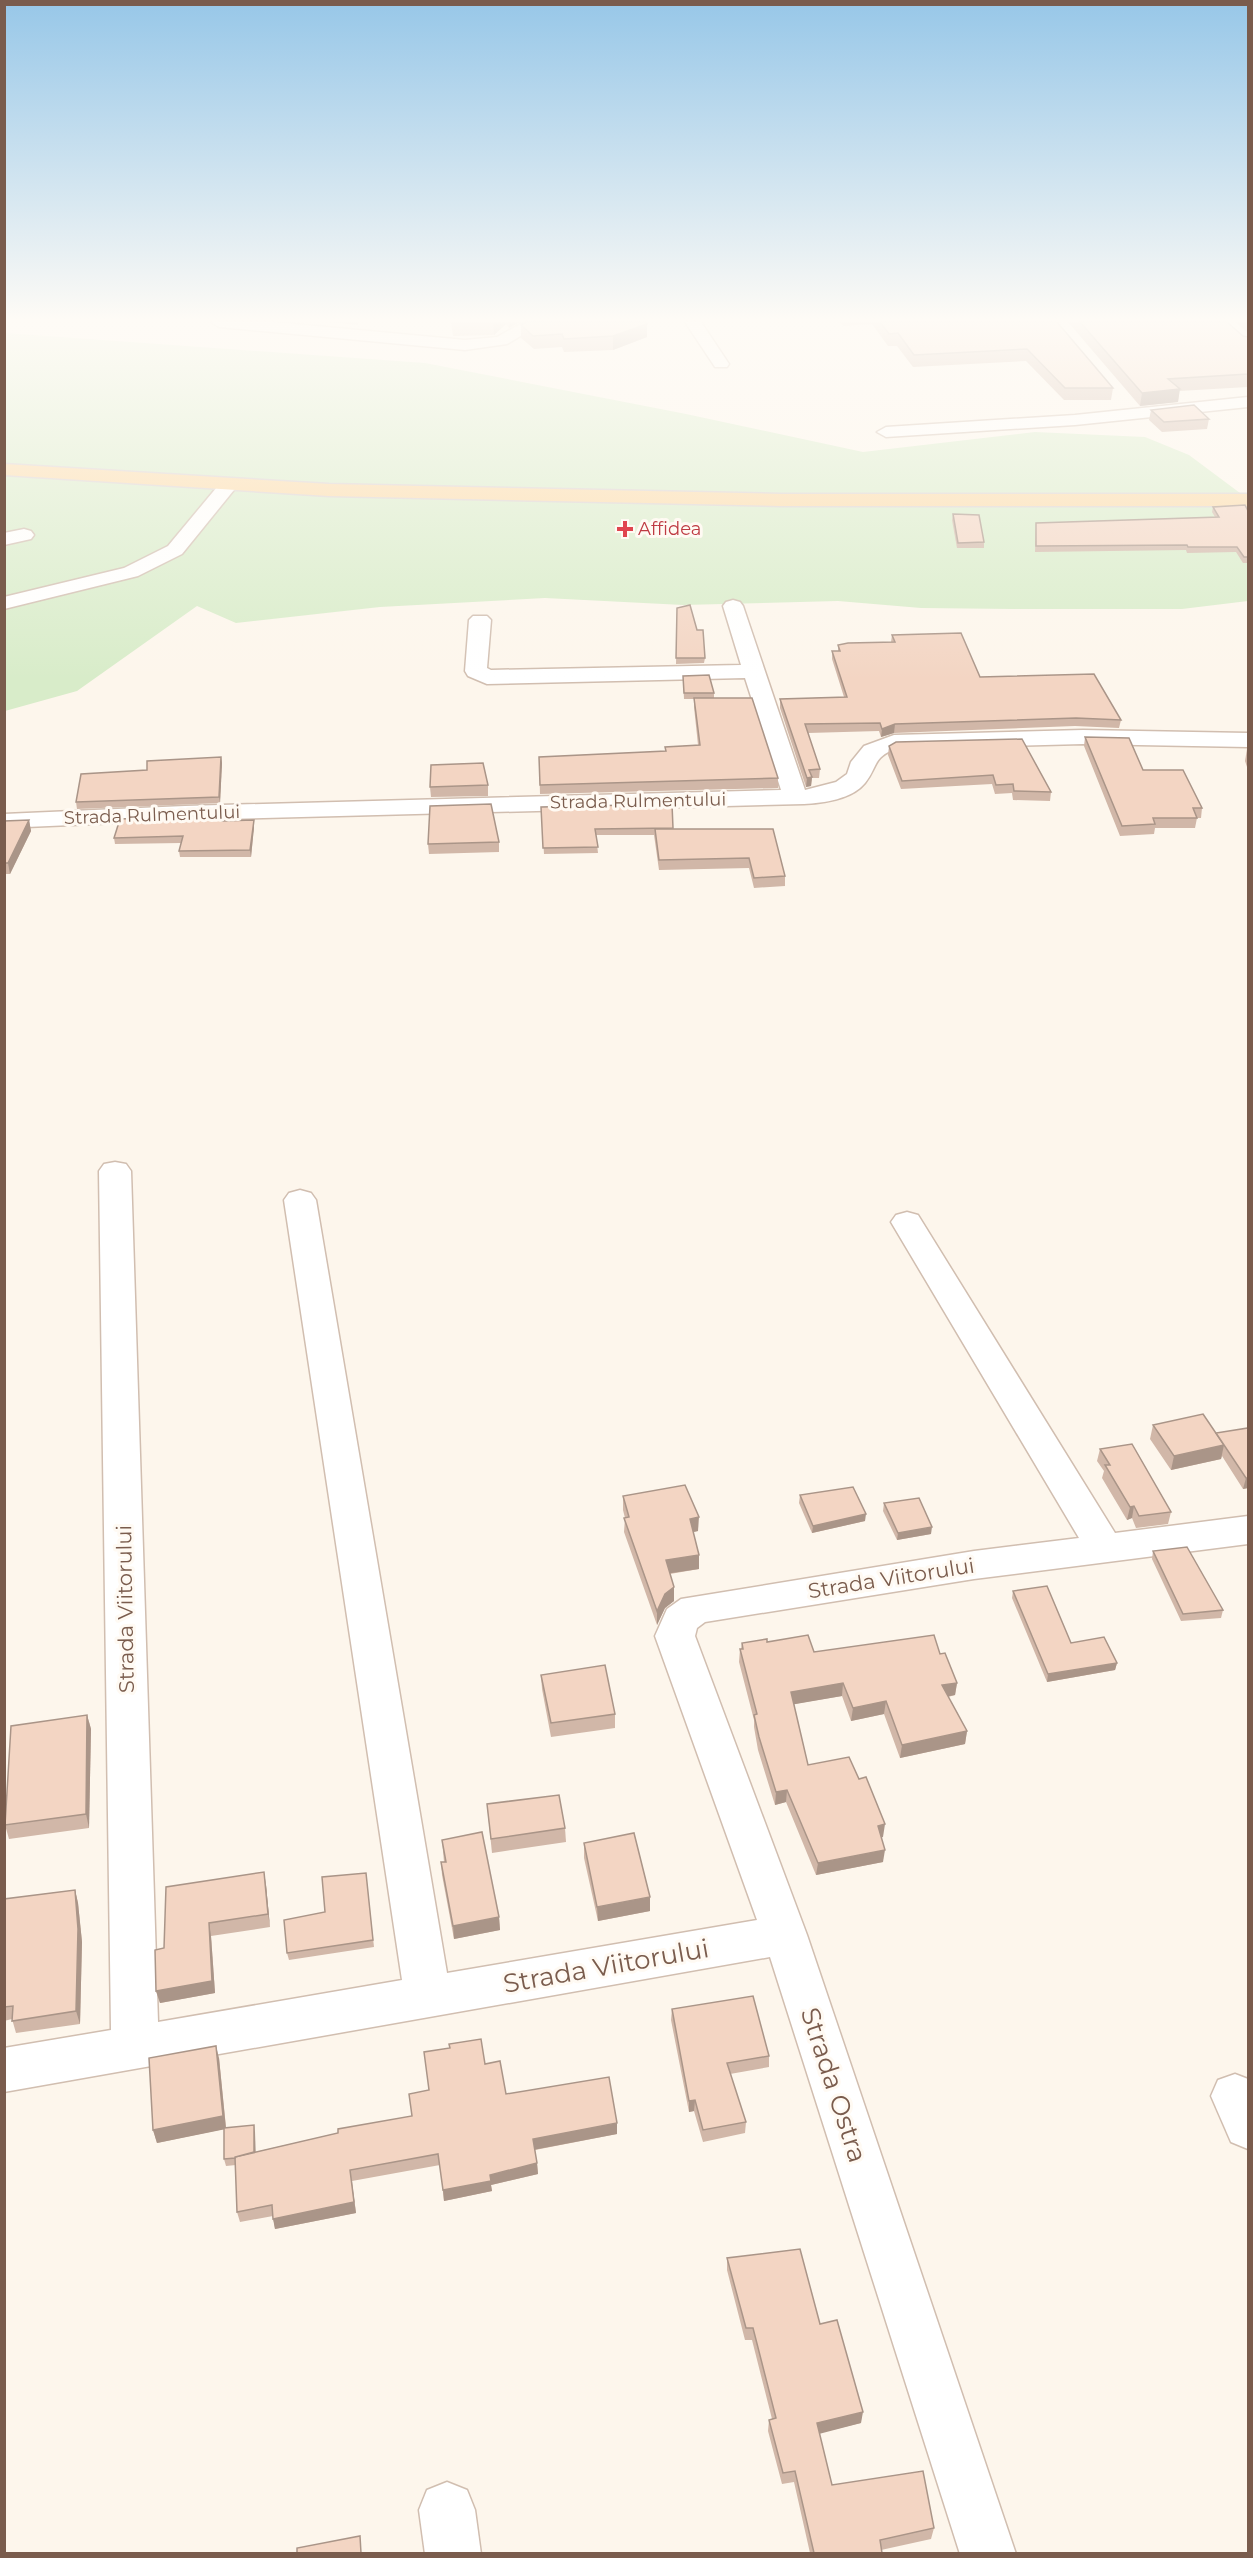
<svg xmlns="http://www.w3.org/2000/svg" width="1253" height="2558" font-family="Montserrat,sans-serif">
	<style>
		.green { fill: #d8ecc9 }
		.lines { fill: none; stroke-linecap: round; stroke-linejoin: round }
		.minor-casing { stroke: #d1beb0; stroke-width: 3 }
		.major-casing { stroke: #dad1cd; stroke-width: 3 }
		.minor { fill: #fff; fill-rule: evenodd }
		.major { fill: #fbd9a5; fill-rule: evenodd }
		.wall { fill: #d1b7a8 }
		.shaded-wall { fill: #aa9588 }
		.building { fill: #f3d5c3; stroke: #aa9588; stroke-width: 1.5 }
		.health-dot { fill: #e0444e; stroke: #fffaf3; stroke-width: 2 }
		.labels { text-anchor: middle; dominant-baseline: central; stroke-width: 6; stroke-linejoin: round; paint-order: stroke }
		.far-health-label { font-size: 18px; fill: #be3a42; stroke: #fffaf3; text-anchor: start }
		.far-street-label { font-size: 18px; fill: #7a5c4d; stroke: #fffaf3 }
		.street-label { font-size: 21px; fill: #7a5c4d; stroke: #fffaf3 }
		.near-street-label { font-size: 26px; fill: #7a5c4d; stroke: #fffaf3 }
	</style>
	<rect width="100%" height="100%" fill="#fdf6ec"/>
	<path class="green" d="M5,333L425,363L686,414L863,452L1035,432L1145,437L1189,455L1248,499V601L1182,609H1013L921,608L838,601L683,605L545,598L380,607L236,623L197,606L77,691L5,711Z"/>
	<g class="lines">
		<g class="minor-casing">
			<g id="minor">
				<path d="M211,322H273L465,340L497,337L524,322H544L507,344L465,350L219,327Z"/>
				<path d="M685,322H701L729,364L727,367H715Z"/>
				<path d="M1248,397V407L1075,425L886,437L877,432L886,427L1075,415Z"/>
				<path d="M229,479L238,485L182,554L138,576L4,609V597L124,568L168,546L222,481Z"/>
				<path d="M24,529L31,531L34,535L31,539L4,545V533Z"/>
				<path d="M733,600L740,602L743,606L805,790L836,782L847,774L851,762L864,746L894,735L1083,730L1248,733V747L1083,744L895,749C872,758 878,767 865,783C852,799 824,803 804,804L185,820L4,828V814L185,806L781,790L745,678L487,684L468,676L465,671L469,620L473,616H487L491,620L487,668L491,670L741,665L723,606L726,602Z"/>
				<path d="M115,1162L126,1164L131,1171L158,2022L402,1980L284,1200L289,1193L300,1190L311,1193L316,1200L447,1973L757,1920L655,1636L667,1609L681,1599L974,1551L1079,1538L891,1222L896,1215L907,1212L918,1215L1115,1533L1248,1516V1544L974,1579L705,1622L697,1628L695,1636L807,1935L1016,2554H960L770,1957L4,2092V2048L111,2030L99,1171L104,1164Z"/>
				<path d="M1235,2074L1248,2079V2149L1231,2142L1211,2096L1218,2080Z"/>
				<path d="M447,2482L467,2490L475,2510L481,2554H425L419,2510L427,2490Z"/>
			</g>
		</g>
		<g class="major-casing">
			<path id="major" d="M4,464L329,484L781,494H1248V506H781L329,496L4,475Z"/>
		</g>
		<use href="#minor" class="minor"/>
		<use href="#major" class="major"/>
	</g>
	<g class="wall">
		<path d="M330,322H358V325Z"/>
		<path d="M451,322H519L509,328L506,324L494,335L453,336Z"/>
		<path d="M840,322H1057L1113,388L1111,400H1064L1026,361L913,367L897,346H888L872,324L843,326Z"/>
		<path d="M1068,322H1227L1243,336L1248,337V387L1179,391L1178,402L1140,406Z"/>
		<path d="M1236,322H1248V333Z"/>
		<path d="M521,325L647,337L613,350L564,352L562,347L534,349L521,338Z"/>
		<path d="M1151,410L1209,419L1207,429L1162,432L1149,420Z"/>
		<path d="M1213,507L1248,511V563H1243L1236,552L1187,553L1186,550L1035,552L1036,523L1215,517L1212,512Z"/>
		<path d="M953,514L984,542V548H957L952,520Z"/>
		<path d="M677,608L697,630L705,658L704,663L676,664Z"/>
		<path d="M892,635L980,677L1121,720L1119,728L1075,726L894,733L881,737L879,731L808,733L820,769L819,778H812L811,786L806,787L780,708V699L844,697L832,659V651H838V645L891,642Z"/>
		<path d="M683,676L714,693V698L778,778V788L540,794L539,757L665,751V747L698,745L694,707V699H684Z"/>
		<path d="M1085,737L1143,770L1202,808L1201,818H1197L1195,828H1155L1154,834L1120,836L1084,746Z"/>
		<path d="M1248,743V770L1245,761Z"/>
		<path d="M889,746L1051,792L1050,801L1013,800L1012,793L995,794L992,784L901,789L888,755Z"/>
		<path d="M221,757L222,763L220,803L77,809L76,802L147,770Z"/>
		<path d="M488,785V796L431,797L430,787Z"/>
		<path d="M541,807L673,829H773L785,876V886L754,888L749,868L659,870L654,835H596L598,853L544,854Z"/>
		<path d="M218,818H223V821L254,820V827L251,857H180L179,851L181,843L115,844L114,838Z"/>
		<path d="M29,820L31,831L10,874H5L4,875V821Z"/>
		<path d="M499,842V852L429,854L428,844Z"/>
		<path d="M1153,1425L1216,1433L1248,1428V1488L1243,1489L1222,1456L1221,1459L1171,1470L1150,1439Z"/>
		<path d="M1100,1449L1171,1512L1168,1524L1136,1528L1132,1518L1127,1520L1102,1478L1104,1471L1097,1461Z"/>
		<path d="M800,1495L865,1521L812,1533L799,1503Z"/>
		<path d="M623,1496L698,1531L693,1532L699,1555V1569L670,1574L674,1587V1601L665,1608L657,1625L624,1532L625,1518L623,1510Z"/>
		<path d="M884,1503L931,1534L897,1540L883,1511Z"/>
		<path d="M1153,1551L1223,1610L1221,1618L1181,1621L1152,1559Z"/>
		<path d="M1013,1591L1071,1643L1117,1663L1115,1670L1047,1682L1012,1598Z"/>
		<path d="M767,1642L814,1652L940,1654L957,1683L955,1695L948,1697L967,1731L965,1744L900,1758L884,1714L851,1721L842,1696L794,1704L808,1765L883,1837H881L883,1862L816,1875L786,1802L775,1805L758,1750L754,1727V1720L739,1662L740,1649H741L742,1643Z"/>
		<path d="M541,1675L615,1714V1728L551,1737L542,1689Z"/>
		<path d="M87,1715L91,1729L89,1828L9,1839L5,1825Z"/>
		<path d="M487,1804L565,1828L566,1842L492,1853Z"/>
		<path d="M442,1840L499,1917L500,1930L454,1939L442,1875L441,1862H444Z"/>
		<path d="M584,1843L650,1911L598,1921L584,1858Z"/>
		<path d="M366,1873L374,1947L289,1960L287,1953Z"/>
		<path d="M266,1885L270,1927L211,1936L215,1993L160,2003L156,1991L164,1948Z"/>
		<path d="M75,1890L78,1903L82,1942L80,2024L16,2033L12,2019L4,2021V1899Z"/>
		<path d="M672,2009L769,2056V2067L730,2074L746,2122L745,2133L703,2142L694,2111L689,2112L671,2020Z"/>
		<path d="M449,2044L485,2064L506,2094L617,2134L535,2150L537,2163L538,2174L491,2185L492,2191L444,2201L440,2165L352,2181L356,2213L275,2229L273,2216L240,2222L237,2212L236,2165L226,2166L224,2159V2129L157,2143L153,2130L219,2058L226,2127L255,2132V2152L412,2116L429,2090L449,2048Z"/>
		<path d="M727,2258L820,2324L861,2423L819,2433L832,2485L934,2528L931,2539L881,2550L882,2553H810L794,2482L782,2484L768,2431L769,2420L772,2419L752,2340H745L727,2270Z"/>
	</g>
	<g class="shaded-wall">
		<path d="M493,322H506V324L494,335Z"/>
		<path d="M509,322H519L509,328Z"/>
		<path d="M647,324V337L613,350V336Z"/>
		<path d="M1180,389L1178,402L1140,406L1142,393Z"/>
		<path d="M895,724L894,733L881,737L882,729Z"/>
		<path d="M221,757L222,763L220,803L219,797Z"/>
		<path d="M812,777L811,786L806,787L807,778Z"/>
		<path d="M29,820L31,831L10,874L8,863Z"/>
		<path d="M254,820V827L251,857L250,850Z"/>
		<path d="M1224,1445L1221,1459L1171,1470L1174,1456Z"/>
		<path d="M1246,1478H1248V1488L1243,1489Z"/>
		<path d="M1134,1506L1132,1518L1127,1520L1130,1507Z"/>
		<path d="M866,1514L865,1521L812,1533L813,1526Z"/>
		<path d="M699,1517L698,1531L689,1533L690,1519Z"/>
		<path d="M932,1527L931,1534L897,1540L898,1533Z"/>
		<path d="M699,1555V1569L665,1574L666,1560Z"/>
		<path d="M674,1587V1601L665,1608L657,1625V1611L665,1594Z"/>
		<path d="M1117,1663L1115,1670L1047,1682L1048,1674Z"/>
		<path d="M843,1683L842,1696L790,1705L791,1692Z"/>
		<path d="M957,1683L955,1695L940,1698L942,1685Z"/>
		<path d="M886,1701L884,1714L851,1721L853,1708Z"/>
		<path d="M87,1715L91,1729L89,1828L86,1814Z"/>
		<path d="M967,1731L965,1744L900,1758L902,1745Z"/>
		<path d="M787,1790L786,1802L775,1805L776,1792Z"/>
		<path d="M885,1824L883,1837L876,1839L878,1826Z"/>
		<path d="M885,1850L883,1862L816,1875L818,1863Z"/>
		<path d="M264,1872L266,1885L270,1927L268,1914Z"/>
		<path d="M75,1890L78,1903L82,1942L80,2024L76,2011Z"/>
		<path d="M650,1897V1911L598,1921L597,1907Z"/>
		<path d="M499,1917L500,1930L454,1939L453,1926Z"/>
		<path d="M209,1923L211,1936L215,1993L160,2003L156,1991Z"/>
		<path d="M216,2046L219,2058L226,2129L157,2143L153,2130Z"/>
		<path d="M695,2100L694,2111L689,2112V2101Z"/>
		<path d="M617,2123V2134L533,2150V2139Z"/>
		<path d="M254,2125L255,2132L256,2161L254,2155Z"/>
		<path d="M537,2163L538,2174L491,2185L492,2191L444,2201L443,2190L490,2175Z"/>
		<path d="M350,2170L356,2213L275,2229L273,2219Z"/>
		<path d="M863,2412L861,2423L815,2435L817,2423Z"/>
	</g>
	<g class="building">
		<path d="M526,322H646L647,324L613,336L564,339L562,334L533,336L521,325Z"/>
		<path d="M880,322H1057L1113,388H1065L1027,349L914,355L898,333L889,334Z"/>
		<path d="M1080,322H1227L1243,336L1248,337V374L1168,379L1180,389L1142,393Z"/>
		<path d="M1194,405L1209,419L1164,422L1151,410Z"/>
		<path d="M1245,505L1248,511V557H1244L1237,547H1188L1187,545L1036,546V523L1219,517L1213,507Z"/>
		<path d="M953,514L979,515L984,542L958,543Z"/>
		<path d="M690,605L697,630H703L705,658H676L677,608Z"/>
		<path d="M961,633L980,677L1094,674L1121,720L1076,718L895,724L882,729L880,723L805,724L820,769L809,770L812,777L807,778L780,699L847,697L832,651H840L838,645L848,643L895,642L892,635Z"/>
		<path d="M709,675L714,693H684L683,676Z"/>
		<path d="M694,698H752L778,778L540,785L539,757L666,751L665,747L700,745Z"/>
		<path d="M1085,737L1129,738L1143,770H1183L1202,808H1193L1197,818H1153L1155,824L1122,826Z"/>
		<path d="M1022,739L1051,792L1014,791L1013,784L996,785L993,775L902,781L889,746L896,742Z"/>
		<path d="M221,757L219,797L76,802L81,774L147,770V761Z"/>
		<path d="M483,763L488,785L430,787L431,765Z"/>
		<path d="M491,804L499,842L428,844L430,806Z"/>
		<path d="M672,804L673,828L595,829L598,847L543,848L541,807Z"/>
		<path d="M218,815V818H223L222,821L254,820L250,850L179,851L183,836L114,838L120,819Z"/>
		<path d="M29,820L8,863H4V821Z"/>
		<path d="M655,829H773L785,876L754,878L749,858L659,860Z"/>
		<path d="M1203,1414L1224,1445L1174,1456L1153,1425Z"/>
		<path d="M1248,1428V1478H1246L1216,1433Z"/>
		<path d="M1132,1444L1171,1512L1139,1516L1134,1506L1130,1507L1105,1465H1110L1100,1449Z"/>
		<path d="M685,1485L699,1517L690,1519L699,1555L666,1560L674,1587L665,1594L657,1611L624,1518L629,1517L623,1496Z"/>
		<path d="M853,1487L866,1514L813,1526L800,1495Z"/>
		<path d="M919,1498L932,1527L898,1533L884,1503Z"/>
		<path d="M1187,1547L1223,1610L1183,1614L1153,1551Z"/>
		<path d="M1047,1586L1071,1643L1104,1637L1117,1663L1048,1674L1013,1591Z"/>
		<path d="M808,1635L814,1652L934,1635L940,1654L945,1653L957,1683L942,1685L967,1731L902,1745L886,1701L853,1708L843,1683L791,1692L808,1765L849,1757L859,1779L866,1777L885,1824L878,1826L885,1850L818,1863L787,1790L776,1792L759,1737L754,1715L757,1714L740,1649H743L742,1643L767,1639V1642Z"/>
		<path d="M605,1665L615,1714L551,1723L541,1675Z"/>
		<path d="M87,1715L86,1814L5,1825L11,1726Z"/>
		<path d="M559,1795L565,1828L491,1839L487,1804Z"/>
		<path d="M482,1832L499,1917L453,1926L441,1862H446L442,1840Z"/>
		<path d="M634,1833L650,1897L597,1907L584,1843Z"/>
		<path d="M264,1872L268,1914L209,1923L212,1981L156,1991L155,1950L164,1948L166,1887Z"/>
		<path d="M366,1873L373,1940L287,1953L284,1920L325,1912L322,1877Z"/>
		<path d="M75,1890L78,1929L76,2011L12,2021L13,2006L4,2007V1899Z"/>
		<path d="M753,1996L769,2056L727,2063L746,2122L703,2130L695,2100L689,2101L672,2009Z"/>
		<path d="M481,2039L485,2064L500,2061L506,2094L609,2077L617,2123L533,2139L537,2163L490,2175L491,2181L443,2190L438,2154L350,2170L354,2202L273,2219L272,2205L237,2212L235,2157L338,2133V2129L412,2116L409,2094L429,2090L424,2052L450,2048L449,2044Z"/>
		<path d="M216,2046L223,2116L153,2130L149,2058Z"/>
		<path d="M254,2125V2152L235,2157V2158L224,2159V2128Z"/>
		<path d="M800,2249L820,2324L837,2320L863,2412L817,2423L832,2485L923,2471L934,2528L880,2540L882,2553H814L795,2471L783,2473L769,2420L776,2418L753,2328H746L727,2258Z"/>
		<path d="M360,2536L361,2553H297V2548Z"/>
	</g>
	<linearGradient id="sky" x2="0" y2="1"><stop stop-color="#97c7e8"/><stop offset="0.47" stop-color="#fefbf6"/><stop offset="1" stop-color="#fefbf6" stop-opacity="0"/></linearGradient>
	<rect width="1253" height="680" fill="url(#sky)"/>
	<path class="health-dot" d="M622 520h6v6h6v6h-6v6h-6v-6h-6v-6h6z"/>
	<g class="labels">
		<g class="far-health-label">
			<text x="638" y="529">Affidea</text>
		</g>
		<g class="far-street-label">
			<text transform="translate(638 801) rotate(-1)">Strada Rulmentului</text>
			<text transform="translate(152 815) rotate(-2)">Strada Rulmentului</text>
		</g>
		<g class="street-label">
			<text transform="translate(891 1578) rotate(-9)">Strada Viitorului</text>
			<text transform="translate(125 1609) rotate(-91)">Strada Viitorului</text>
		</g>
		<g class="near-street-label">
			<text transform="translate(606 1966) rotate(-10)">Strada Viitorului</text>
			<text transform="translate(834 2085) rotate(72)">Strada Ostra</text>
		</g>
	</g>
	<rect width="1253" height="2558" fill="none" stroke="#7a5c4d" stroke-width="12"/>
</svg>
